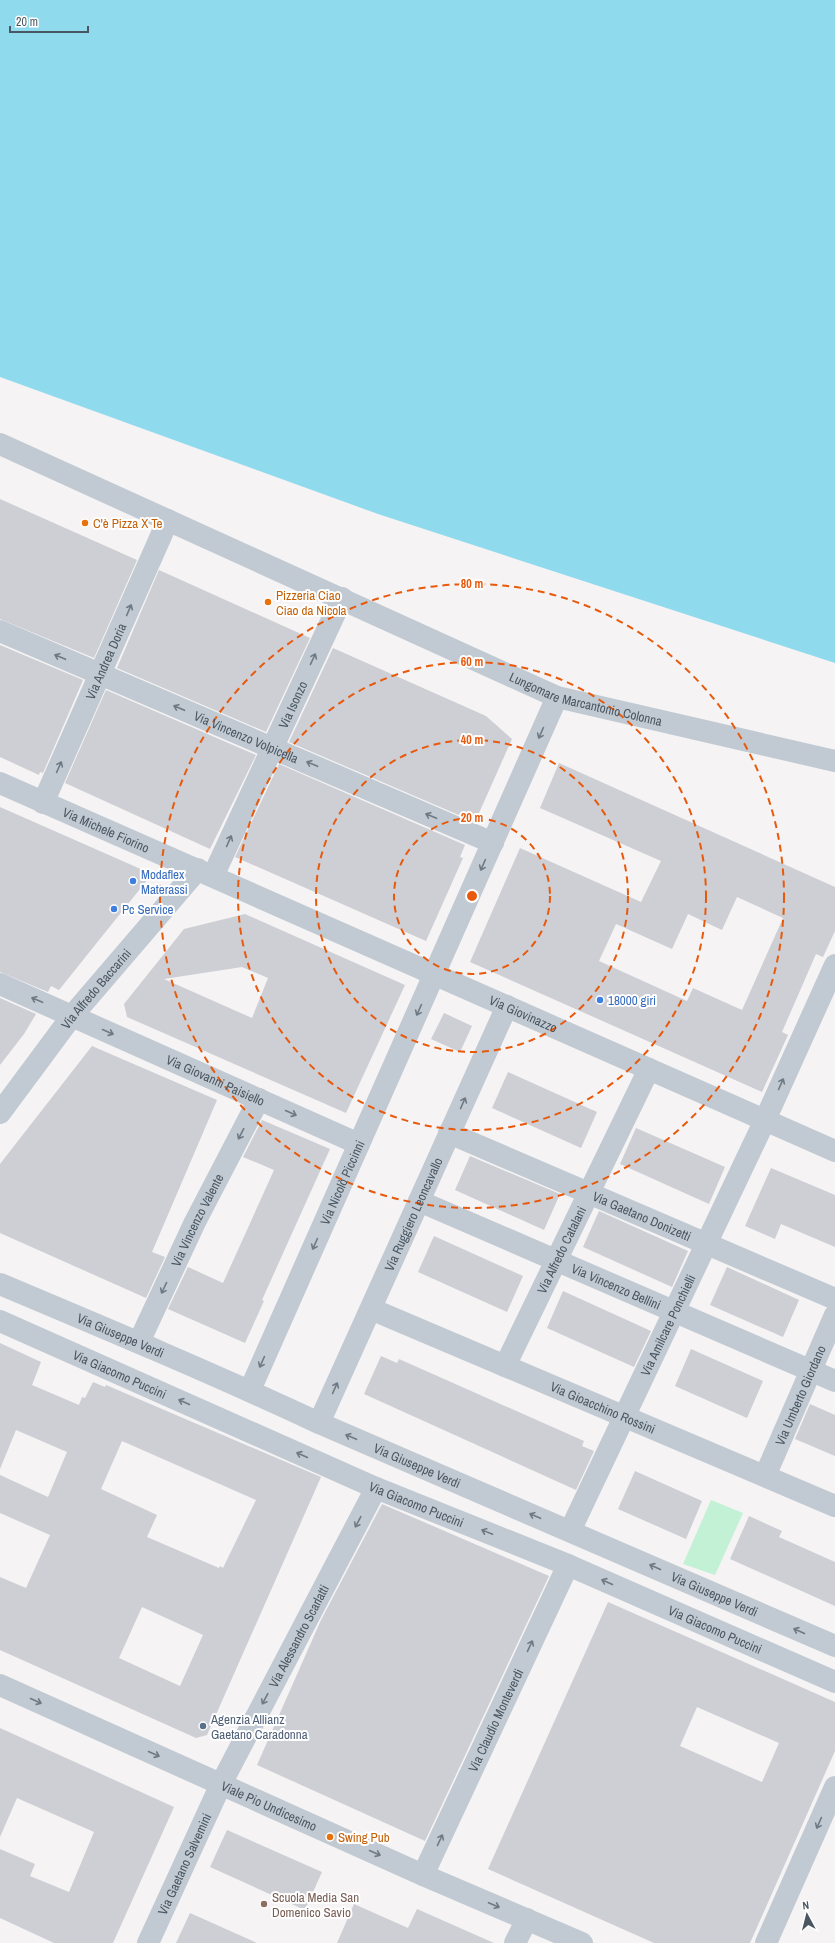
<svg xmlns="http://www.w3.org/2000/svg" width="835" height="1943" font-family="'Archivo Narrow',sans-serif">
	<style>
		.green { fill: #c3f1d5 }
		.water { fill: #90daee }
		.building { fill: #cdcfd5; fill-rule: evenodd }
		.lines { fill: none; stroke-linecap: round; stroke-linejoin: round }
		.minor { stroke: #c1cad2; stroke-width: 22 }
		.oneway { stroke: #6e7983 }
		.ring { fill: none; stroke: #e8590c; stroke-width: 2; stroke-dasharray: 7 5 }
		.food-dot { fill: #e8710a; stroke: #fff; stroke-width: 1.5 }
		.shop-dot { fill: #3f7fe0; stroke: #fff; stroke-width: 1.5 }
		.service-dot { fill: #5c6f8a; stroke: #fff; stroke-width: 1.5 }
		.education-dot { fill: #8d6e63; stroke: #fff; stroke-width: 1.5 }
		.labels { text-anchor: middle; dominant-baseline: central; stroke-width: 4; stroke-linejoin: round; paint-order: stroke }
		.food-label { font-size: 13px; fill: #c56008; stroke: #fff; text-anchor: start }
		.street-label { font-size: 13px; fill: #4a5661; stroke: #fff }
		.shop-label { font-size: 13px; fill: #366cbe; stroke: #fff; text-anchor: start }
		.service-label { font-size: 13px; fill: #4e5e75; stroke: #fff; text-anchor: start }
		.education-label { font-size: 13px; fill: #785e54; stroke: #fff; text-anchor: start }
		.centre { fill: #e8590c; stroke: #fff; stroke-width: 2 }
		.ring-label { font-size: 12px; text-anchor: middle; font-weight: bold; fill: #e8590c; stroke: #fff; stroke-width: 4; stroke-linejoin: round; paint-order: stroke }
	</style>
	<rect width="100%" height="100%" fill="#f5f3f3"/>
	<path class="green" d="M711,1500L743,1513L715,1575L683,1564Z"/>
	<path class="water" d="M0,0H835V663L378,514L0,377Z"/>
	<g class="building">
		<path d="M0,499L137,560L94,658L0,619Z"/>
		<path d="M159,570L310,638L266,732L117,668Z"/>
		<path d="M0,645L83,680L43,773L40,772L39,775L0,757Z"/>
		<path d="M333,648L486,716L512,739L475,822L289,742Z"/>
		<path d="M106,690L256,755L210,849L65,783Z"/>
		<path d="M559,763L835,887V931L823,957L816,954L782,1032L788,1035L762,1092L470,962L520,848L641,902L661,861L540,808ZM737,897L783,918L742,1010L693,988L687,1001L599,961L616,924L672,949L688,914L722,930Z"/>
		<path d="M279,764L465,845L460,857L463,858L426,941L235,857Z"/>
		<path d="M0,807L152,874L59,990L51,986L48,992L0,972Z"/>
		<path d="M245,914L405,985L346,1113L127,1017L124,1004L184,929ZM242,967L268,978L252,1018L164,979Z"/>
		<path d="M0,998L36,1014L24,1034L0,1065Z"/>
		<path d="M444,1013L472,1026L460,1052L431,1039Z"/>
		<path d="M92,1046L217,1100L152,1252L165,1257L146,1298L0,1233V1164Z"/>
		<path d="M508,1072L597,1112L581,1148L492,1108Z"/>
		<path d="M262,1120L330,1149L262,1300L264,1301L245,1343L168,1309L188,1267L223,1283L274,1170L243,1157Z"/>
		<path d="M636,1128L725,1167L709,1204L620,1164Z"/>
		<path d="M470,1156L560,1194L544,1230L455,1190Z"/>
		<path d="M771,1168L835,1195V1247L781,1224L775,1239L745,1226Z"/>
		<path d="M599,1211L688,1251L672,1287L583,1247Z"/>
		<path d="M434,1236L523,1276L507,1312L418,1272Z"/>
		<path d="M727,1267L799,1300L783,1337L710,1305Z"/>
		<path d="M563,1291L651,1331L634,1367L547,1328Z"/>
		<path d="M0,1343L41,1362L32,1385L79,1405L82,1397L85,1398L93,1382L105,1387L106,1385L321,1477L207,1735L196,1738L0,1650V1577L26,1588L50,1535L0,1513V1475L48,1497L67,1452L16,1430L0,1469ZM122,1441L256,1500L223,1568L220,1566L219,1568L147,1537L157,1515L101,1489ZM142,1607L203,1635L180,1686L119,1658Z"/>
		<path d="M691,1349L763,1381L747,1418L675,1386Z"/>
		<path d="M381,1356L397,1363L399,1359L584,1441L582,1446L594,1451L576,1490L364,1394Z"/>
		<path d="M810,1404L835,1415V1456L795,1439Z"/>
		<path d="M635,1471L702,1501L686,1539L618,1509Z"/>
		<path d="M382,1504L549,1576L425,1841L257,1765L321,1620Z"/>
		<path d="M749,1516L782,1531L779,1537L835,1562V1606L730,1559Z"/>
		<path d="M608,1602L835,1702V1751L750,1943H654L488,1869ZM697,1707L779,1743L762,1782L680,1746Z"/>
		<path d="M0,1728L174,1807L113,1943H54L0,1918V1849L35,1864L30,1876L69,1892L94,1832L17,1798L0,1837Z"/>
		<path d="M227,1830L322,1872L305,1910L210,1867Z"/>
		<path d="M354,1904L408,1928L417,1909L494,1943H337Z"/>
		<path d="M190,1913L257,1943H176Z"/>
	</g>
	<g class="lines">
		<g class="minor">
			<path id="s1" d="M0,444L557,697L835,761"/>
			<path id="s2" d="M0,631L493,843"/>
			<path id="s3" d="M0,783L835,1151"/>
			<path id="s4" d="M43,803L168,520"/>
			<path id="s5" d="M213,876L342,598"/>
			<path id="s6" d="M0,984L359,1144"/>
			<path id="s7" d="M0,1113L72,1016L198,869"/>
			<path id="s8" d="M449,1133L835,1299"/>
			<path id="s9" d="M419,1201L835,1381"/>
			<path id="s10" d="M0,1284C107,1329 214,1374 319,1423L835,1646"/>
			<path id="s11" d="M371,1309L835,1506"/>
			<path id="s12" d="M0,1321L376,1488L568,1565L835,1682"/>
			<path id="s13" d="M139,1342L195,1222L259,1099"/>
			<path id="s14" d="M505,1366L649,1069"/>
			<path id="s15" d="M250,1390L557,697"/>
			<path id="s16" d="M319,1423L507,1006"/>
			<path id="s17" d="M765,1476L835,1315"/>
			<path id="s18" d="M570,1531L765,1120L835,965"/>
			<path id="s19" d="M0,1685L423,1875L582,1943"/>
			<path id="s20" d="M423,1875L568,1565"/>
			<path id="s21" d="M148,1943L221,1784L376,1488"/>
			<path d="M515,1943L527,1919"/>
			<path d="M766,1943L835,1787"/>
		</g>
	</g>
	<defs><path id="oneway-shaft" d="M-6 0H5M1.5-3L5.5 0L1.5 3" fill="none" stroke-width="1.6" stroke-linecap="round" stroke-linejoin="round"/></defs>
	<g class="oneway">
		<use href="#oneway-shaft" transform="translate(129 610) rotate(-67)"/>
		<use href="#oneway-shaft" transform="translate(60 657) rotate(-157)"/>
		<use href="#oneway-shaft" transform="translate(313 659) rotate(-65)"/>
		<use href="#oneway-shaft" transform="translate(179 708) rotate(-157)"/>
		<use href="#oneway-shaft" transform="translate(541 733) rotate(114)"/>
		<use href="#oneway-shaft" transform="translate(312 764) rotate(-157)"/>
		<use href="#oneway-shaft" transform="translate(59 767) rotate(-66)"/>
		<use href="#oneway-shaft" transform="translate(431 816) rotate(-157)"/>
		<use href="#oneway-shaft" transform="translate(229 841) rotate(-66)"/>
		<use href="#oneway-shaft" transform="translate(483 865) rotate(114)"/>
		<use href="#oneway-shaft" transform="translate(37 1000) rotate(-157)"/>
		<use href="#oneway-shaft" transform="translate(419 1010) rotate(114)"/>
		<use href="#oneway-shaft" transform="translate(108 1032) rotate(24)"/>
		<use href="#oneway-shaft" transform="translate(781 1084) rotate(-66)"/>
		<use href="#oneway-shaft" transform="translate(463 1103) rotate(-66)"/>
		<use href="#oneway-shaft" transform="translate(291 1113) rotate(24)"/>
		<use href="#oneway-shaft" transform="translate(241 1134) rotate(117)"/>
		<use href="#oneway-shaft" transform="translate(315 1244) rotate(114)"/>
		<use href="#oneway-shaft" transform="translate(164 1288) rotate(115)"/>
		<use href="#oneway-shaft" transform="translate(262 1362) rotate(114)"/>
		<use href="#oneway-shaft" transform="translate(335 1388) rotate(-66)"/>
		<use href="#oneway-shaft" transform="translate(184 1402) rotate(-156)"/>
		<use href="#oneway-shaft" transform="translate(351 1437) rotate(-157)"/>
		<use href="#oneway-shaft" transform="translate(302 1455) rotate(-156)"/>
		<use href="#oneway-shaft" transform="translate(535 1516) rotate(-157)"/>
		<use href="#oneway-shaft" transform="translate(358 1522) rotate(118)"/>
		<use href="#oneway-shaft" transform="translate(487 1532) rotate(-158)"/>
		<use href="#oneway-shaft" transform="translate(655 1567) rotate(-156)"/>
		<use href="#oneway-shaft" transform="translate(607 1582) rotate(-156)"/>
		<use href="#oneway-shaft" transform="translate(799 1631) rotate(-156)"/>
		<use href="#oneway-shaft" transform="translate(530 1646) rotate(-65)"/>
		<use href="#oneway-shaft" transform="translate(265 1699) rotate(118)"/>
		<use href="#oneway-shaft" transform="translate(36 1701) rotate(24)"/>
		<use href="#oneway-shaft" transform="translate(154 1754) rotate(24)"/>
		<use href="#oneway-shaft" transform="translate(819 1823) rotate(114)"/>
		<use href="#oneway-shaft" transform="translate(440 1840) rotate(-65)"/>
		<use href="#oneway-shaft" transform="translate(375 1853) rotate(24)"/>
		<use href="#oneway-shaft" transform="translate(494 1905) rotate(23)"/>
	</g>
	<g class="ring">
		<circle cx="472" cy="896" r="78"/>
		<circle cx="472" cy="896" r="156"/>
		<circle cx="472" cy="896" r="234"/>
		<circle cx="472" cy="896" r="312"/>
	</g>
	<g class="food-dot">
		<circle cx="85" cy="523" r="4"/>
		<circle cx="268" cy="602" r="4"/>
		<circle cx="330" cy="1837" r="4"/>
	</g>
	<g class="shop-dot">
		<circle cx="133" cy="881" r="4"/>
		<circle cx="114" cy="909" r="4"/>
		<circle cx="600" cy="1000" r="4"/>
	</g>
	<circle class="service-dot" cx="203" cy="1726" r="4"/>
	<circle class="education-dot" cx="264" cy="1904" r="4"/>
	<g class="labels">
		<g class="food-label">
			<text x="93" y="523">C'è Pizza X Te</text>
			<text x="276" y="595">Pizzeria Ciao<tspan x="276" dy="15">Ciao da Nicola</tspan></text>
			<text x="338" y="1837">Swing Pub</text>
		</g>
		<g class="street-label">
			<text stroke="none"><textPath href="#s4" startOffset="155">Via Andrea Doria</textPath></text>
			<text stroke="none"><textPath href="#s1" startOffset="640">Lungomare Marcantonio Colonna</textPath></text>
			<text stroke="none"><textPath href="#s5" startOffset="189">Via Isonzo</textPath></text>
			<text stroke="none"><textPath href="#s2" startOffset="268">Via Vincenzo Volpicella</textPath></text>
			<text stroke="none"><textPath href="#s3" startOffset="116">Via Michele Fiorino</textPath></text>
			<text stroke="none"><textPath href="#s7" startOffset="157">Via Alfredo Baccarini</textPath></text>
			<text stroke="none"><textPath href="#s3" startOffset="572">Via Giovinazzo</textPath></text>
			<text stroke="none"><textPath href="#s6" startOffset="236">Via Giovanni Paisiello</textPath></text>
			<text stroke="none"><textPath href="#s15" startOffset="227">Via Nicolò Piccinni</textPath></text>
			<text stroke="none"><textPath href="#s16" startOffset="229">Via Ruggiero Leoncavallo</textPath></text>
			<text stroke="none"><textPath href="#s8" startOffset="210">Via Gaetano Donizetti</textPath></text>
			<text stroke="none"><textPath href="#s13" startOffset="135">Via Vincenzo Valente</textPath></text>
			<text stroke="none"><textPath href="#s14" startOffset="129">Via Alfredo Catalani</textPath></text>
			<text stroke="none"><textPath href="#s9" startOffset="215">Via Vincenzo Bellini</textPath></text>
			<text stroke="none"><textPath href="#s18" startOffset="228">Via Amilcare Ponchielli</textPath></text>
			<text stroke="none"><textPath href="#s10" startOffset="131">Via Giuseppe Verdi</textPath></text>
			<text stroke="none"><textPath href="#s12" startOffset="131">Via Giacomo Puccini</textPath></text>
			<text stroke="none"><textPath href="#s17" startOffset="88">Via Umberto Giordano</textPath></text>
			<text stroke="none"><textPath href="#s11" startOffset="252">Via Gioacchino Rossini</textPath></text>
			<text stroke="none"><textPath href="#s10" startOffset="455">Via Giuseppe Verdi</textPath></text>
			<text stroke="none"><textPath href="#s12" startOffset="455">Via Giacomo Puccini</textPath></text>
			<text stroke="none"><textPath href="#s10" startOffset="779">Via Giuseppe Verdi</textPath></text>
			<text stroke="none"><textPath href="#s12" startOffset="779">Via Giacomo Puccini</textPath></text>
			<text stroke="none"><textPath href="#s21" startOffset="342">Via Alessandro Scarlatti</textPath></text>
			<text stroke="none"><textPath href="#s20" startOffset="171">Via Claudio Monteverdi</textPath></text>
			<text stroke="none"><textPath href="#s19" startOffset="295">Viale Pio Undicesimo</textPath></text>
			<text stroke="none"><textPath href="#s21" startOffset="87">Via Gaetano Salvemini</textPath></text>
		</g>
		<g class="shop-label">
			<text x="141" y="874">Modaflex<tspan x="141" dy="15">Materassi</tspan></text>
			<text x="122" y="909">Pc Service</text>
			<text x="608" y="1000">18000 giri</text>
		</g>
		<g class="service-label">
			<text x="211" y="1719">Agenzia Allianz<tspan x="211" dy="15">Gaetano Caradonna</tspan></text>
		</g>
		<g class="education-label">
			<text x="272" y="1897">Scuola Media San<tspan x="272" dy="15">Domenico Savio</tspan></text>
		</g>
	</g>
	<circle cx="472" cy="896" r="6" class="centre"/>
	<g class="ring-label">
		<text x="472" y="588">80 m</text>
		<text x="472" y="666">60 m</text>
		<text x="472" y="744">40 m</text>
		<text x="472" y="822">20 m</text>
	</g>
	<g transform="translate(807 1915) rotate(353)" stroke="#ffffff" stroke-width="3" paint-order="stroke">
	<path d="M0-3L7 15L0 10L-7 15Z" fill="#4a5661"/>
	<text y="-6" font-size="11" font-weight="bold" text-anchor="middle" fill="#4a5661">N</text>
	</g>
	<path d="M10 26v6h78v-6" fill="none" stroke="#4a5661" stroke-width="2"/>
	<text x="16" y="26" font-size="12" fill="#4a5661" stroke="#ffffff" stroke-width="3" paint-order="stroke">20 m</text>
</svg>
